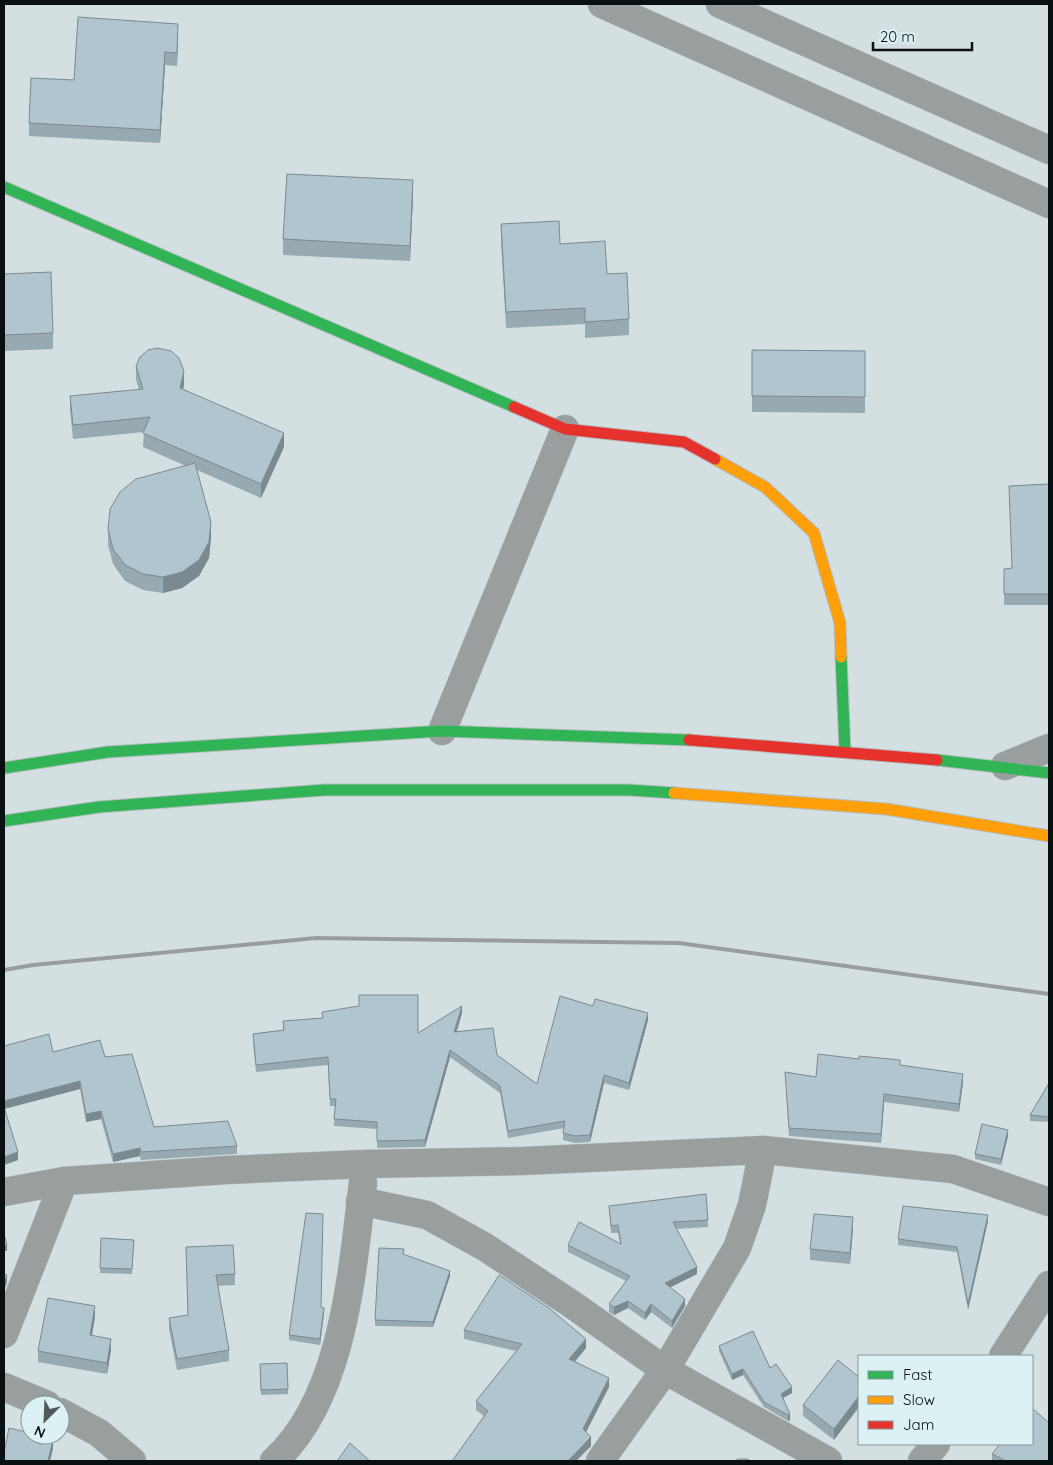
<svg xmlns="http://www.w3.org/2000/svg" width="1053" height="1465" font-family="Quicksand,sans-serif">
	<style>
		.lines { fill: none; stroke-linecap: round; stroke-linejoin: round }
		.street-casing { stroke: #b4bdbf; stroke-width: 29 }
		.fast-casing { stroke: #b4bdbf; stroke-width: 13 }
		.slow-casing { stroke: #b4bdbf; stroke-width: 13 }
		.jam-casing { stroke: #b4bdbf; stroke-width: 13 }
		.street { stroke: #999e9f; stroke-width: 28 }
		.fast { stroke: #30b455; stroke-width: 11 }
		.slow { stroke: #ff9f0a; stroke-width: 11 }
		.jam { stroke: #e5322d; stroke-width: 11 }
		.rail { stroke: #989e9f; stroke-width: 4 }
		.wall { fill: #97a9b1 }
		.shaded-wall { fill: #7b8a90 }
		.building { fill: #b0c5ce; stroke: #7b8a90 }
	</style>
	<rect width="100%" height="100%" fill="#d4dfe1"/>
	<g class="lines">
		<g class="street-casing">
			<g id="street">
				<path d="M602,4L1049,204"/>
				<path d="M720,4L1049,150"/>
				<path d="M442,731L565,429"/>
				<path d="M1005,766L1049,748"/>
				<path d="M4,1192L64,1181L227,1170L365,1164L523,1161L763,1150L953,1169L1049,1202"/>
				<path d="M360,1201L427,1215L485,1247L570,1303L665,1370L828,1461"/>
				<path d="M4,1334L64,1181"/>
				<path d="M1003,1356L1049,1285"/>
				<path d="M4,1387L47,1405"/>
				<path d="M60,1412L99,1433L132,1461"/>
				<path d="M274,1461C344,1398 352,1271 363,1183"/>
				<path d="M600,1461L665,1370L737,1248L752,1205L763,1150"/>
				<path d="M922,1461L936,1444"/>
			</g>
		</g>
		<g class="fast-casing">
			<g id="fast">
				<path d="M4,187L514,407"/>
				<path d="M841,657L845,751"/>
				<path d="M937,760L1049,773"/>
				<path d="M4,768L108,752L442,731L689,740"/>
				<path d="M4,821L99,807L324,790H629L674,793"/>
			</g>
		</g>
		<g class="slow-casing">
			<g id="slow">
				<path d="M715,459L765,487L814,533L840,623L841,657"/>
				<path d="M674,793L886,809L1049,836"/>
			</g>
		</g>
		<g class="jam-casing">
			<g id="jam">
				<path d="M514,407L565,429L684,442L715,459"/>
				<path d="M689,740L937,760"/>
			</g>
		</g>
		<use href="#street" class="street"/>
		<use href="#fast" class="fast"/>
		<use href="#slow" class="slow"/>
		<use href="#jam" class="jam"/>
		<path class="rail" d="M4,970L33,965L316,938L679,943L1049,994"/>
	</g>
	<g class="wall">
		<path d="M178,37L177,66L165,65L160,143L29,136V123L74,80Z"/>
		<path d="M413,196L410,261L283,255V239Z"/>
		<path d="M501,224L560,244L607,274L629,319V335L585,338V324L506,328L501,240Z"/>
		<path d="M4,274L53,333V349L4,351Z"/>
		<path d="M752,350L865,351V413L752,412Z"/>
		<path d="M136,366L184,385L183,389L284,447L261,498L197,470L211,538L209,558L199,576L182,588L163,593L143,590L125,581L113,564L108,545V529L186,466L143,447L144,432L73,439L70,410V396L139,390L136,380Z"/>
		<path d="M1049,484V605H1004V569L1012,568L1009,486Z"/>
		<path d="M322,1012L418,1033L462,1013L457,1032L497,1055L537,1084L648,1020L629,1090L604,1083L590,1142L575,1143L563,1140V1133L564,1128L508,1138L500,1093L450,1057L425,1147L377,1148V1129L334,1126L335,1106H330L328,1065L256,1072L253,1041V1034L283,1030V1021L322,1018Z"/>
		<path d="M4,1046L53,1052L105,1057L154,1127L237,1146V1154L141,1160L140,1156L113,1162L101,1119L86,1122L80,1089L4,1109L18,1160L4,1165Z"/>
		<path d="M900,1065L963,1082L959,1112L884,1102L881,1143L789,1136L785,1072L816,1077Z"/>
		<path d="M1049,1083V1122L1030,1121V1115Z"/>
		<path d="M1008,1136L1001,1165L975,1159V1154Z"/>
		<path d="M609,1206L708,1220V1227L676,1229L697,1274L670,1287L685,1306L672,1328L651,1312L645,1320L628,1308L614,1315L609,1312V1304L626,1281L568,1252V1245L620,1243L618,1233H611Z"/>
		<path d="M988,1221L968,1310L957,1252L898,1245V1239Z"/>
		<path d="M853,1228L850,1264L810,1260V1249Z"/>
		<path d="M101,1238L134,1240L132,1274L100,1273Z"/>
		<path d="M186,1247L235,1274V1285L218,1286L229,1350V1361L177,1370L169,1329V1318L188,1315Z"/>
		<path d="M404,1255L450,1276L433,1327L375,1326V1320Z"/>
		<path d="M321,1307L324,1313L320,1345L289,1340V1335Z"/>
		<path d="M95,1317L92,1335L111,1350L107,1374L38,1362V1351Z"/>
		<path d="M464,1330L586,1348L575,1362L609,1387L586,1432L591,1446L576,1461H452L484,1416L476,1410V1401L516,1351L464,1339Z"/>
		<path d="M719,1346L770,1368L792,1393L783,1398L790,1420L788,1421L764,1407L743,1375L732,1380L719,1351Z"/>
		<path d="M287,1363L288,1394L261,1395L260,1370Z"/>
		<path d="M859,1377L834,1440L803,1416V1405Z"/>
		<path d="M992,1454L1049,1461H992Z"/>
	</g>
	<g class="shaded-wall">
		<path d="M178,24V37L177,66V53Z"/>
		<path d="M165,52V65L160,143V130Z"/>
		<path d="M413,180V196L410,261V246Z"/>
		<path d="M184,371V385L180,402V388Z"/>
		<path d="M284,433V447L261,498V484Z"/>
		<path d="M211,522V538L209,558L199,576L182,588L163,593V577Z"/>
		<path d="M462,1006V1013L454,1039V1032Z"/>
		<path d="M648,1013V1020L629,1090V1083Z"/>
		<path d="M450,1050V1057L425,1147V1140Z"/>
		<path d="M963,1074V1082L959,1112V1104Z"/>
		<path d="M604,1075V1083L590,1142V1135Z"/>
		<path d="M80,1081V1089L4,1109V1101Z"/>
		<path d="M884,1094V1102L881,1143V1134Z"/>
		<path d="M101,1111V1119L86,1122V1114Z"/>
		<path d="M1008,1130V1136L1001,1165V1159Z"/>
		<path d="M140,1148V1156L113,1162V1154Z"/>
		<path d="M18,1152V1160L4,1165V1157Z"/>
		<path d="M988,1215V1221L968,1310V1304Z"/>
		<path d="M853,1217V1228L850,1264V1253Z"/>
		<path d="M7,1245V1251H4V1246Z"/>
		<path d="M697,1267V1274L665,1290V1283Z"/>
		<path d="M450,1271V1276L433,1327V1322Z"/>
		<path d="M7,1275V1283L4,1291V1283Z"/>
		<path d="M685,1299V1306L672,1328V1321Z"/>
		<path d="M628,1301V1308L614,1315V1307Z"/>
		<path d="M651,1304V1312L645,1320V1313Z"/>
		<path d="M95,1306V1317L90,1346V1335Z"/>
		<path d="M324,1308V1313L320,1345V1339Z"/>
		<path d="M111,1339V1350L107,1374V1363Z"/>
		<path d="M586,1339V1348L569,1368V1359Z"/>
		<path d="M743,1369V1375L732,1380V1374Z"/>
		<path d="M609,1378V1387L583,1438V1429Z"/>
		<path d="M792,1387V1393L781,1399V1394Z"/>
		<path d="M859,1396V1407L834,1440V1429Z"/>
		<path d="M790,1414V1420L788,1421V1415Z"/>
		<path d="M591,1437V1446L576,1461H568Z"/>
		<path d="M53,1439V1449L50,1461H48Z"/>
	</g>
	<g class="building">
		<path d="M78,17L178,24L177,53L165,52L160,130L29,123L31,78L74,80Z"/>
		<path d="M287,174L413,180L410,246L283,239Z"/>
		<path d="M559,221L560,244L605,241L607,274L627,273L629,319L585,322V308L506,312L501,224Z"/>
		<path d="M51,272L53,333L4,335V274Z"/>
		<path d="M157,348L171,351L179,358L184,371L180,388L284,433L261,484L143,433L150,417L73,425L70,396L143,389L136,366L140,357L148,350Z"/>
		<path d="M752,350L865,351V397L752,396Z"/>
		<path d="M195,463L211,522L209,542L199,560L182,572L163,577L143,574L125,565L113,549L108,529L110,509L120,492L136,479Z"/>
		<path d="M1049,484V594H1004V569L1012,568L1009,486Z"/>
		<path d="M359,995H418V1033L462,1006L454,1032L493,1028L497,1055L537,1084L560,996L593,1006L595,999L648,1013L629,1083L604,1075L590,1135L575,1136L563,1133L565,1121L508,1131L500,1086L450,1050L425,1140L377,1141V1122L334,1119L336,1099H330L328,1057L256,1065L253,1034L284,1030L283,1021L323,1018L322,1012L359,1006Z"/>
		<path d="M49,1034L53,1052L100,1040L105,1057L132,1054L154,1127L228,1121L237,1146L141,1152L140,1148L113,1154L101,1111L86,1114L80,1081L4,1101V1046Z"/>
		<path d="M818,1054L859,1059V1056L900,1060V1065L963,1074L959,1104L884,1094L881,1134L789,1128L785,1072L816,1077Z"/>
		<path d="M1049,1083V1117L1030,1115Z"/>
		<path d="M4,1107L18,1152L4,1157Z"/>
		<path d="M982,1124L1008,1130L1001,1159L975,1154Z"/>
		<path d="M706,1194L708,1220L673,1222L697,1267L665,1283L685,1299L672,1321L651,1304L645,1313L628,1301L614,1307L609,1304L630,1276L568,1245L579,1222L621,1244L618,1225L611,1226L609,1206Z"/>
		<path d="M903,1206L988,1215L968,1304L957,1247L898,1239Z"/>
		<path d="M306,1213L323,1214L321,1307L324,1308L320,1339L289,1335Z"/>
		<path d="M814,1214L853,1217L850,1253L810,1249Z"/>
		<path d="M4,1234L7,1245L4,1246Z"/>
		<path d="M101,1238L134,1240L132,1269L100,1268Z"/>
		<path d="M233,1245L235,1274L216,1275L229,1350L177,1359L169,1318L188,1315L186,1247Z"/>
		<path d="M379,1248L404,1249L403,1254L450,1271L433,1322L375,1320Z"/>
		<path d="M4,1274L7,1275L4,1283Z"/>
		<path d="M499,1275L549,1308L586,1339L569,1359L609,1378L583,1429L591,1437L568,1461H452L488,1411L476,1401L522,1344L464,1330Z"/>
		<path d="M48,1298L95,1306L90,1335L111,1339L107,1363L38,1351Z"/>
		<path d="M753,1331L770,1368L776,1364L792,1387L781,1394L790,1414L788,1415L764,1402L743,1369L732,1374L719,1346Z"/>
		<path d="M838,1360L859,1377V1396L834,1429L803,1405Z"/>
		<path d="M287,1363L288,1389L261,1390L260,1364Z"/>
		<path d="M1032,1408L1049,1423V1461H1006L992,1454L1000,1444H1032Z"/>
		<path d="M9,1428L30,1433V1435H37L53,1439L48,1461H4V1452Z"/>
		<path d="M350,1443L370,1461H337Z"/>
		<path d="M738,1459H748L750,1461H735Z"/>
	</g>
	<rect width="1053" height="1465" fill="none" stroke="#091011" stroke-width="10"/>
	<rect x="858" y="1355" width="175" height="90" fill="#dcf1f4" stroke="#889799"/>
	<rect x="868" y="1371" width="25" height="8" fill="#30b455" stroke="#889799"/>
	<text x="903" y="1380" font-size="15" fill="#091011">Fast</text>
	<rect x="868" y="1396" width="25" height="8" fill="#ff9f0a" stroke="#889799"/>
	<text x="903" y="1405" font-size="15" fill="#091011">Slow</text>
	<rect x="868" y="1421" width="25" height="8" fill="#e5322d" stroke="#889799"/>
	<text x="903" y="1430" font-size="15" fill="#091011">Jam</text>
	<g transform="translate(45 1420) rotate(204)"><circle r="24" fill="#dcf1f4" stroke="#889799"/>
	<path d="M0-4L9 19L0 12L-9 19Z" fill="#50585a"/>
	<text y="-8" font-size="14" font-weight="bold" text-anchor="middle" fill="#091011">N</text>
	</g>
	<path d="M873 42v8h99v-8" fill="none" stroke="#091011" stroke-width="2.5"/>
	<text x="880" y="42" font-size="15" fill="#091011" stroke="#dcf1f4" stroke-width="4" paint-order="stroke">20 m</text>
</svg>
